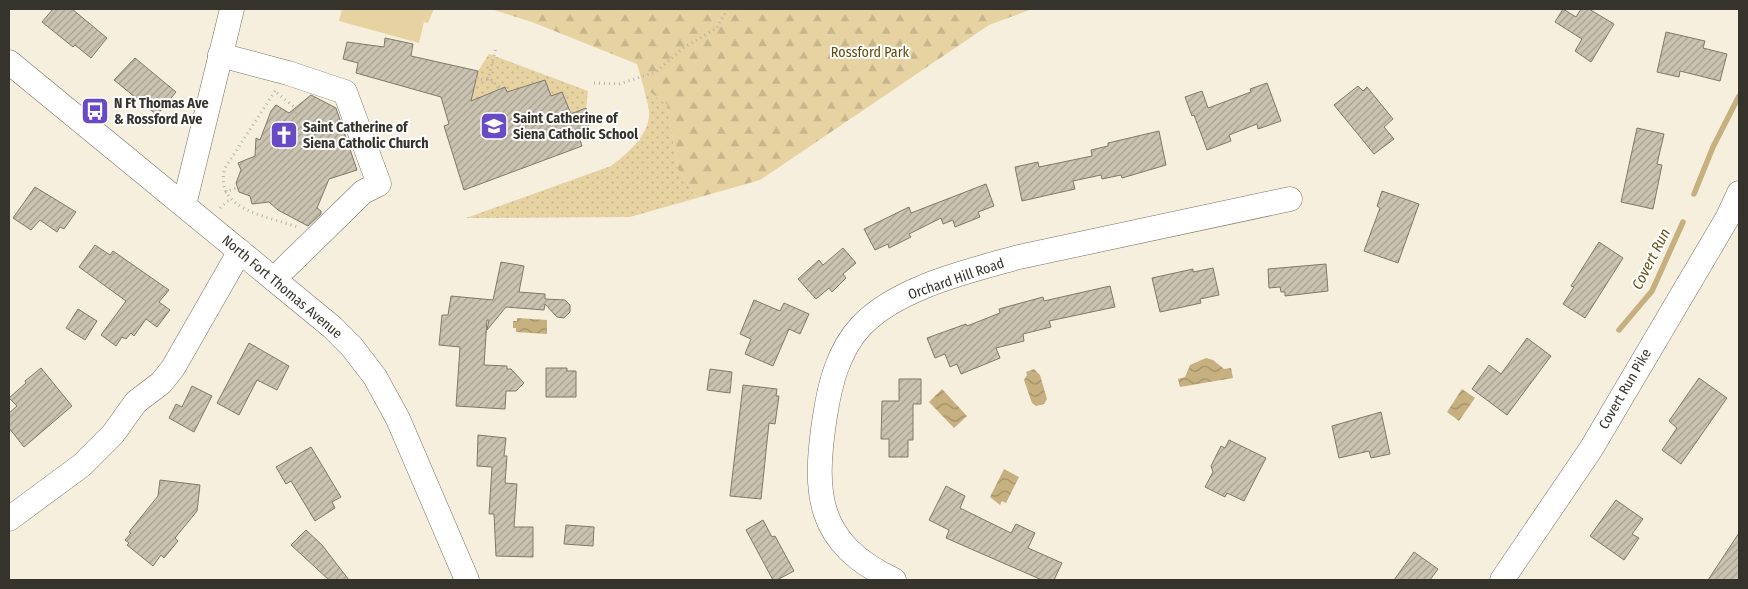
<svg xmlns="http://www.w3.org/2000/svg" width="1748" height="589" font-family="'Fira Sans Condensed',sans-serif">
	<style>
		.green { fill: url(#green-dots) }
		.forest { fill: url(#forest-firs) }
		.pitch { fill: #e7d2a1 }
		.water { fill: url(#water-waves) }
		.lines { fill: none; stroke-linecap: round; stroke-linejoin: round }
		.stream { stroke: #c6b07f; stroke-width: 5.5 }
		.building { fill: url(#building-hatch); stroke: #807968 }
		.minor-casing { stroke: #787161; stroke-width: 25 }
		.path { stroke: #b8b2a3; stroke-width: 3; stroke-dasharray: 1 4; stroke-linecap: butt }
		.minor { stroke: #fff; stroke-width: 24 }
		.labels { text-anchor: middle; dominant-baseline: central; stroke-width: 4; stroke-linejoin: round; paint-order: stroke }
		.park-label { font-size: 14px; fill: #5f490b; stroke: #fff }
		.poi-label { font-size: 14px; font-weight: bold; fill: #36332c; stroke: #fff; text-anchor: start }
		.street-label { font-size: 14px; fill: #36332c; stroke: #fff }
		.water-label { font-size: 15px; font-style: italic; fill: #695318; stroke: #fff }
	</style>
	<defs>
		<pattern id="green-dots" width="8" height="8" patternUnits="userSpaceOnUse" patternTransform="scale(1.25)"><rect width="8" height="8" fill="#e7d2a1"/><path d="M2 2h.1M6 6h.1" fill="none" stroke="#c7b58b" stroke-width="1.8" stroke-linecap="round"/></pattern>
		<pattern id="forest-firs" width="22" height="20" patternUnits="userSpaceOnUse" patternTransform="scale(1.25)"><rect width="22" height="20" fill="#e7d2a1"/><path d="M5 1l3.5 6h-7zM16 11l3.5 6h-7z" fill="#c7b58b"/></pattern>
		<pattern id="water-waves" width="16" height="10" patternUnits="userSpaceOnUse" patternTransform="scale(1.25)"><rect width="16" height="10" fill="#c6b07f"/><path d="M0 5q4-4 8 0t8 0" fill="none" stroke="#a29068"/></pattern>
		<pattern id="building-hatch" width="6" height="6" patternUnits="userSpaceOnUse" patternTransform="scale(1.25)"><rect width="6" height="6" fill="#cbc3b1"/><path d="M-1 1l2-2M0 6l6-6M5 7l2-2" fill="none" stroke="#a69f90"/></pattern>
	</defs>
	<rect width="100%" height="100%" fill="#f7efdd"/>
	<g class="green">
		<path d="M489,54L588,91L586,108L571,114L562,92L551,96L545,80L507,92L504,87L482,96L470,105L478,71Z"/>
		<path d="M644,88L667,104L678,169L697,198L630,217L466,218L611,166C626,155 648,136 649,116C650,108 645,96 644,88Z"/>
	</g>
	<path class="forest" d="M491,9H1032L989,25L760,180L697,198L678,169L667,104L644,88L637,64L532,22Z"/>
	<path class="pitch" d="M342,9H434L428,23L424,22L419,43L339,21Z"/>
	<g class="water">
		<path d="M517,318L547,320V334L516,332V328H513V321H517Z"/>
		<path d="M1206,358L1213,360L1224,369L1231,368L1233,378L1180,387L1178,379L1185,377L1190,365Z"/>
		<path d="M1034,369L1040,375L1047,399L1044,404L1036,406L1032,403L1024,380L1027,375L1026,372Z"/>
		<path d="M942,389L967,416L954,428L929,402Z"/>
		<path d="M1462,389L1475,398L1459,421L1447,412Z"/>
		<path d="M1004,469L1019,477L1006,503L1002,501L1000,505L990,497Z"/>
	</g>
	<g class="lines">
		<g class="stream">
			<path d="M1694,194L1713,147L1739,96"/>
			<path d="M1619,330L1652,291L1683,222"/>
		</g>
	</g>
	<g class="building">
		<path d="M53,9H72L107,38L91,58L75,45L73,47L42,22Z"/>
		<path d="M1563,9L1576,17L1581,9H1589L1614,24L1591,62L1575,51L1582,39L1555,22Z"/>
		<path d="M1666,32L1705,41L1703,48L1727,54L1720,81L1680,71L1679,77L1657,72Z"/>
		<path d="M385,38L413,44L411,56L478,71L471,101L505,87L507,92L545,80L551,96L562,92L571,114L586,108L592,124L577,130L582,146L464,190L444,126L449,124L441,97L356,73L358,63L343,59L347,42L384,47Z"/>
		<path d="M135,58L176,92L157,115L114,80Z"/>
		<path d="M1267,83L1281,121L1258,129L1257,124L1229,135L1231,141L1207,150L1194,115L1192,116L1185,97L1202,91L1208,108L1251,92L1250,89Z"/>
		<path d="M1358,86L1363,91L1367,87L1393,119L1384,127L1394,139L1374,154L1334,105Z"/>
		<path d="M311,95L336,108L357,170L329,179L317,208L321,211V214L308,226L278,210L269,202L252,204L250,196L239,192L236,183L241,170L238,163L255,156L256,138L260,140L271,111L276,105L289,113Z"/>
		<path d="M1637,128L1664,134L1657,164L1662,165L1653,209L1621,202Z"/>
		<path d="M1159,131L1166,165L1122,178L1121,175L1102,179L1101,175L1073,181L1075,189L1022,201L1015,167L1038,162L1039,167L1092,156L1091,150L1108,146V143Z"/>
		<path d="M986,184L994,206L978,212L980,217L955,227L953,220L943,224L941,218L909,234L911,237L889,248L888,244L875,250L864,229L909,207L911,213Z"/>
		<path d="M35,187L76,212L64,229L60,227L57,232L40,220L31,230L13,218Z"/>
		<path d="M1382,191L1419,204L1398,263L1364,251L1380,208L1377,206Z"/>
		<path d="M1599,242L1623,258L1585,318L1563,304L1574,287L1571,286Z"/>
		<path d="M95,245L110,255L113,251L169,290L159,302L170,310L157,327L146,319L134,336L131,333L126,339L122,337L116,346L101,335L126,301L79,267Z"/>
		<path d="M843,248L856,263L843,274L846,278L832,292L829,288L816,299L798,279L819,260L823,265Z"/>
		<path d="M501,262L524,266L519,292L545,294V299L565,300L570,305V312L564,318L557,317L545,304L544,310L506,307L487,330L489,320H487L484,365L507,366V369H511L524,383L516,391H506L505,409L456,406L460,347L439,345L442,315H448L451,296L493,300Z"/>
		<path d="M1326,264L1328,291L1285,296V292H1281L1280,287L1269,288L1268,269Z"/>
		<path d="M1213,268L1219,295L1200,299L1201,303L1160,312L1152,278L1193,269V272Z"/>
		<path d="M1110,286L1115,307L1049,321L1051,327L1023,334L1024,341L996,348L1000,358L961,374L957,364L950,367L945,354L935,358L927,338L966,324L967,326L1000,313L999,309L1043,297L1044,301Z"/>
		<path d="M754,300L780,311L784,303L809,314L800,334L789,329L773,366L745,354L751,339L740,334Z"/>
		<path d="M78,309L97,321L85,340L66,328Z"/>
		<path d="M1527,338L1551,356L1507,415L1472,389L1489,365L1501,374Z"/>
		<path d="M249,343L289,366L277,390L257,380L239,415L217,403Z"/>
		<path d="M41,368L72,406L24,447L9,428V413L17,406L9,398L26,383L25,381Z"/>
		<path d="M546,368H567V371H576V397H546Z"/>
		<path d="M710,369L732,372L730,393L707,390Z"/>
		<path d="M1699,378L1727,398L1681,464L1662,450L1677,428L1669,421Z"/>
		<path d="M899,379H921V404H913V440H908V457H889V439H881L882,401H899Z"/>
		<path d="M743,385L777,389L776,396H779L775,424L769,423L761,499L730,496Z"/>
		<path d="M192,386L212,396L194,432L169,418L176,404L182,407Z"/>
		<path d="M1381,412L1390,454L1371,458L1369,451L1339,458L1332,426Z"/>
		<path d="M478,435L506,438L504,456H507L505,483L517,484L514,527H533V557L496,556L494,514H489L492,467L477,466Z"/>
		<path d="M1229,440L1266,458L1244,501L1227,493L1225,497L1205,487L1213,472L1211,466L1221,446L1225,448Z"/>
		<path d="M311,447L341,497L332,502L335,508L315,521L291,481L286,484L276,467Z"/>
		<path d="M160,480L200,485L197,511L175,538L178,541L164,558L161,555L153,566L127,545L129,543L125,540L131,533L129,532L158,496Z"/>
		<path d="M946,486L965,496L960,508L1011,533L1016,524L1035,533L1028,548L1062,563L1054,580H1042L946,538L949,530L929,520Z"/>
		<path d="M1616,500L1643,519L1632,534L1639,538L1624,560L1590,536Z"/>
		<path d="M763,520L772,537L775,536L794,571L777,580H773L746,530Z"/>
		<path d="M566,525L594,527L593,546L564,544Z"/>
		<path d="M306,530L322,545L349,580H329L291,545Z"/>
		<path d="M1739,533V580H1708Z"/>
		<path d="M1414,552L1438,569L1430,580H1394Z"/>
	</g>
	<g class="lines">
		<g class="minor-casing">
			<g id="minor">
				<path d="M220,55L288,73L345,92L379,184L363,192L274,279"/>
				<path d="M9,62L332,327L352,347L375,377L398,419L467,580"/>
				<path d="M184,205L232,9"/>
				<path d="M9,519L82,465L113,434L136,402L161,383L173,368L240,251"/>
				<path d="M894,580C816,543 813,494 825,416C830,384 838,351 861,326C898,287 969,271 1019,257L1290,199"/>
				<path d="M1502,580L1591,449L1728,217L1739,193"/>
			</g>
		</g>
		<g class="path">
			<path d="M476,79L491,80L501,88"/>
			<path d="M488,80L496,47"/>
			<path d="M594,83L619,84L656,72L683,48L717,28L727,9"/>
			<path d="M275,91L225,168C213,210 268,216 297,227"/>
			<path d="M277,93L298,110L292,120"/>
			<path d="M225,192L236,188"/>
			<path d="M220,208L229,200"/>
		</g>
		<use href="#minor" class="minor"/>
	</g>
	<defs>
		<g id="bus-square" transform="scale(1.4375)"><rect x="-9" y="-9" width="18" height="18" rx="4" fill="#684bc4" stroke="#fff"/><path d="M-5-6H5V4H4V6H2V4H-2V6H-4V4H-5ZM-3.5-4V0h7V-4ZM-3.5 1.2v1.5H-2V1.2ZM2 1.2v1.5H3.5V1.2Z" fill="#fff"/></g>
		<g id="school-square" transform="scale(1.4375)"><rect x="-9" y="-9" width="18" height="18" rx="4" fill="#684bc4" stroke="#fff"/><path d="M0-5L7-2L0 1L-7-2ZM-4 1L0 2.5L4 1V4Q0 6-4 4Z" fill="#fff"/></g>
		<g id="church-square" transform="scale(1.4375)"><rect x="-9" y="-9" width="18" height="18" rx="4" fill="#684bc4" stroke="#fff"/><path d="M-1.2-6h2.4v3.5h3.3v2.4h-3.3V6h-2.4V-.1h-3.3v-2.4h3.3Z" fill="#fff"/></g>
	</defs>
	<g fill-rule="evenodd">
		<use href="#bus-square" x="95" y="111"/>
		<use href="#school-square" x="494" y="126"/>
		<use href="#church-square" x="284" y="135"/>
	</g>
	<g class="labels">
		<g class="park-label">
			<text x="870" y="52">Rossford Park</text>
		</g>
		<g class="poi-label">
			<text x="114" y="103">N Ft Thomas Ave<tspan x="114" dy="16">&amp; Rossford Ave</tspan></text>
			<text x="513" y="118">Saint Catherine of<tspan x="513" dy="16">Siena Catholic School</tspan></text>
			<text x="303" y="127">Saint Catherine of<tspan x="303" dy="16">Siena Catholic Church</tspan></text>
		</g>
		<g class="street-label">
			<text transform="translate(956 279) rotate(-19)">Orchard Hill Road</text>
			<text transform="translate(282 287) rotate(40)">North Fort Thomas Avenue</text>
			<text transform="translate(1625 389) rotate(-60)">Covert Run Pike</text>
		</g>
		<g class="water-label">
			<text transform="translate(1651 259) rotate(-63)">Covert Run</text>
		</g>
	</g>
	<rect width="1748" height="589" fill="none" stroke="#36332c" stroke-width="20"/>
</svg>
